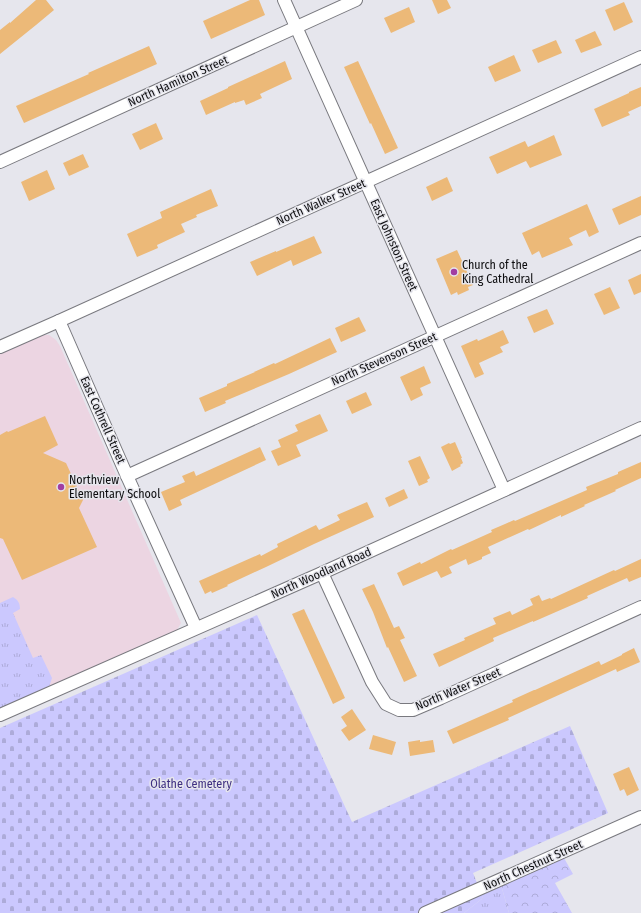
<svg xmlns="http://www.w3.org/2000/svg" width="641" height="913" font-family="'Fira Sans Condensed',sans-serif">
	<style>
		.education { fill: #ecd5e2 }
		.grass { fill: url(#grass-tufts) }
		.forest { fill: url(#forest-crowns) }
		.cemetery { fill: url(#cemetery-stones) }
		.building { fill: #ecb978 }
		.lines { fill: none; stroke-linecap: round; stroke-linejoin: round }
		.street-casing { stroke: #79797f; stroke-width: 14 }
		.street { stroke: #fff; stroke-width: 12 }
		.poi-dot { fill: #a13da2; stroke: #e6e6ed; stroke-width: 1.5 }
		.labels { text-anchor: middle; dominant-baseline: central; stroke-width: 3; stroke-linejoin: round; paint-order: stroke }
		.street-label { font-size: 12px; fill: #0e0e10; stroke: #e6e6ed }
		.poi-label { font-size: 12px; fill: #0e0e10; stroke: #e6e6ed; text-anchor: start }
		.park-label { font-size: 12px; fill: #3f3082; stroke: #e6e6ed }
	</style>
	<defs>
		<pattern id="grass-tufts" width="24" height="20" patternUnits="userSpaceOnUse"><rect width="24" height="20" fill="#cbc8fe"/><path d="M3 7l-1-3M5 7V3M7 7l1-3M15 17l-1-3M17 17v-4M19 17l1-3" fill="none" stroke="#adabd9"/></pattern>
		<pattern id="forest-crowns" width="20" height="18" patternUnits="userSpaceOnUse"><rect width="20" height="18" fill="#cbc8fe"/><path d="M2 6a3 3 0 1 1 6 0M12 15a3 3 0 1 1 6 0" fill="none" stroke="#adabd9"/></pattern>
		<pattern id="cemetery-stones" width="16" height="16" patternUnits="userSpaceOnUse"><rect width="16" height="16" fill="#cbc8fe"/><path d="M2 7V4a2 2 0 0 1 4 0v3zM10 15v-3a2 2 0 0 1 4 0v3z" fill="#adabd9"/></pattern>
	</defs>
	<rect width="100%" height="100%" fill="#e6e6ed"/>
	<path class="education" d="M42,335H49L56,340L60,346L181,623L177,630L171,634L0,709V354Z"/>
	<g class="grass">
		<path d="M13,597C18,600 20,603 20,609L13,613L33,658L41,655L52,678L49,687L0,709V603Z"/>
		<path d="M501,885L509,913H464L483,898L481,894Z"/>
	</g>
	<path class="forest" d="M564,858L573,874L555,883L572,913H509L501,885Z"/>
	<path class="cemetery" d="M257,615L352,822L570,726L608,813L473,873L483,898L464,913H0V728Z"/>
	<g class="building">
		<path d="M36,0H46L54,10L36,25L0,54V30L10,22V23Z"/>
		<path d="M250,0H259L265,15L211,39L203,21Z"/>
		<path d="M432,0H447L451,8L438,14Z"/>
		<path d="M624,2L633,22L614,31L605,10Z"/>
		<path d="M409,7L415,22L391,33L384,18Z"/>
		<path d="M595,31L602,45L581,53L575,40Z"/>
		<path d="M556,40L562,53L538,63L532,50Z"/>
		<path d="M149,46L157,64L24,123L16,106L89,74L88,73Z"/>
		<path d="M514,55L521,71L495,82L488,67Z"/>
		<path d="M285,61L292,79L260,94L262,98L246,105L244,100L235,103V102L206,115L200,101L228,88V87Z"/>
		<path d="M358,61L398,148L385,154L371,123L370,124L344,67Z"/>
		<path d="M641,87V106L628,112L630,115L602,127L594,109L629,93V92Z"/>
		<path d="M156,123L163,139L140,150L132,134Z"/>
		<path d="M554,135L562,155L530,168L526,161L497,174L489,157L525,141L528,147Z"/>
		<path d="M83,154L89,167L69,176L63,163Z"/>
		<path d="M47,170L55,189L29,201L21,182Z"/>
		<path d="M447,177L453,191L432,201L426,187Z"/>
		<path d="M211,189L218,206L196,215L197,217L181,224L185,232L157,245L158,248L137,257L127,234L162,218L160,212Z"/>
		<path d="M641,196V215L619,225L612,209Z"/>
		<path d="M587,204L599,232L589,237L586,230L569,238L573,245L542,258L539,251L532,255L522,233Z"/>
		<path d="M314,236L322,253L293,266L291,260L257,276L250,262L276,251V252Z"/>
		<path d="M457,250L473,285L468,287L469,290L458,295L457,292L451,295L436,259Z"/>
		<path d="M641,274V292L634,295L628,280Z"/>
		<path d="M610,287L620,308L604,315L594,294Z"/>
		<path d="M547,309L554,324L534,333L527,317Z"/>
		<path d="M359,317L366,331L341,342L335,328Z"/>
		<path d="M503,330L509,343L500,347L503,352L479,363L484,374L475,378L461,346L477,339L478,341Z"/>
		<path d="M330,338L337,352L289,374L225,401L226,403L205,412L199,398L227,386V384L255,372H254L274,363L275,364Z"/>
		<path d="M424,366L431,383L420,388L423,395L411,401L400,377Z"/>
		<path d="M366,392L372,405L352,414L346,401Z"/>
		<path d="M320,414L328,431L296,445L301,456L278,466L271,451L281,447L278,440L298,431L295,425Z"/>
		<path d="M45,416L58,445L43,453L66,463L83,500L79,508L97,547L22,580L3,539L0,538V435L7,431L8,432Z"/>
		<path d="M455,442L462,458H461L463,463L460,465L461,466L452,471L441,447L449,443L450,444Z"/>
		<path d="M260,447L266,460L180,500L182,505L169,511L161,492L185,482L182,476L194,471L196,476Z"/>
		<path d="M420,456L430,478L427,480L428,482L419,486L408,461Z"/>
		<path d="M641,462V478L615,490L616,491L584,505L585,506L561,517V515L529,530L528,529L488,547L491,553L482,557V559L468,565L466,559L449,567L452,573L441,578L437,571L403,586L397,573L420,562L421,564L451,549L452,550L492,532L491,530L505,524L514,520L515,521L587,490L586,487L618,474V472Z"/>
		<path d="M404,489L408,498L389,507L385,498Z"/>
		<path d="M367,502L374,517L314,544L266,567L227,585L228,586L212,593L211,591L205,594L199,581L260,554L261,556L278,547L277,544L316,525L319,530L340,520L337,515Z"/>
		<path d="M641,559V577L629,582L627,578L587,596L588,598L533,622V621L493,638L494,641L439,667L433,654L465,640L464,638L496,624L493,618L510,611L512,615L533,605L530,599L539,595L542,601L550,598L551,599L614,570L615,571Z"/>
		<path d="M374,584L394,628L399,626L405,638L400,640L417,676L404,682L388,647L387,648L373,612L362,589Z"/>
		<path d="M304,609L345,698L333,704L292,614Z"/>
		<path d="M634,648L640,662L617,672L616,669L508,718L509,720L453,744L447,731L513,702L512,700L534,690H535L599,661L601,665L622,655V654Z"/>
		<path d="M352,709L366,730L349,741L341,730L347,726L341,717Z"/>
		<path d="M373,735L396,742L392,755L369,749Z"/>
		<path d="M420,740V742L433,740L435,752L410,756L408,742Z"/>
		<path d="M629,767L639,790L627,796L624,789L620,791L613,774Z"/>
	</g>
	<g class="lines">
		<g class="street-casing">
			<g id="street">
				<path d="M284,0L504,490"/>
				<path d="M0,162L356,0"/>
				<path d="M59,321L127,476L196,628"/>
				<path d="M0,347L59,321L641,57"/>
				<path d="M127,476L641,243"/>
				<path d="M322,573L372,682L386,704L399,710H413L441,698L641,607"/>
				<path d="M0,715L322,573L641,428"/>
				<path d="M425,913L641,817"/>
			</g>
		</g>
		<use href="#street" class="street"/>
	</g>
	<g class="poi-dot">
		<circle cx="454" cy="272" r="4"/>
		<circle cx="61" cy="487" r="4"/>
	</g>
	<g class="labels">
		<g class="street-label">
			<text transform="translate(178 81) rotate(-24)">North Hamilton Street</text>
			<text transform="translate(321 202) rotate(-24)">North Walker Street</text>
			<text transform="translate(394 245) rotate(66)">East Johnston Street</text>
			<text transform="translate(384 359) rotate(-24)">North Stevenson Street</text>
			<text transform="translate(103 420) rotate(66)">East Cothrell Street</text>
			<text transform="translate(321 573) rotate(-24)">North Woodland Road</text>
			<text transform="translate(458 689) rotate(-23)">North Water Street</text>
			<text transform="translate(533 865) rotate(-24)">North Chestnut Street</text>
		</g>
		<g class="poi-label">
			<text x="462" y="265">Church of the<tspan x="462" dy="14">King Cathedral</tspan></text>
			<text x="69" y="480">Northview<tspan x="69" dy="14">Elementary School</tspan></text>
		</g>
		<g class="park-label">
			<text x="191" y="784">Olathe Cemetery</text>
		</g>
	</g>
</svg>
